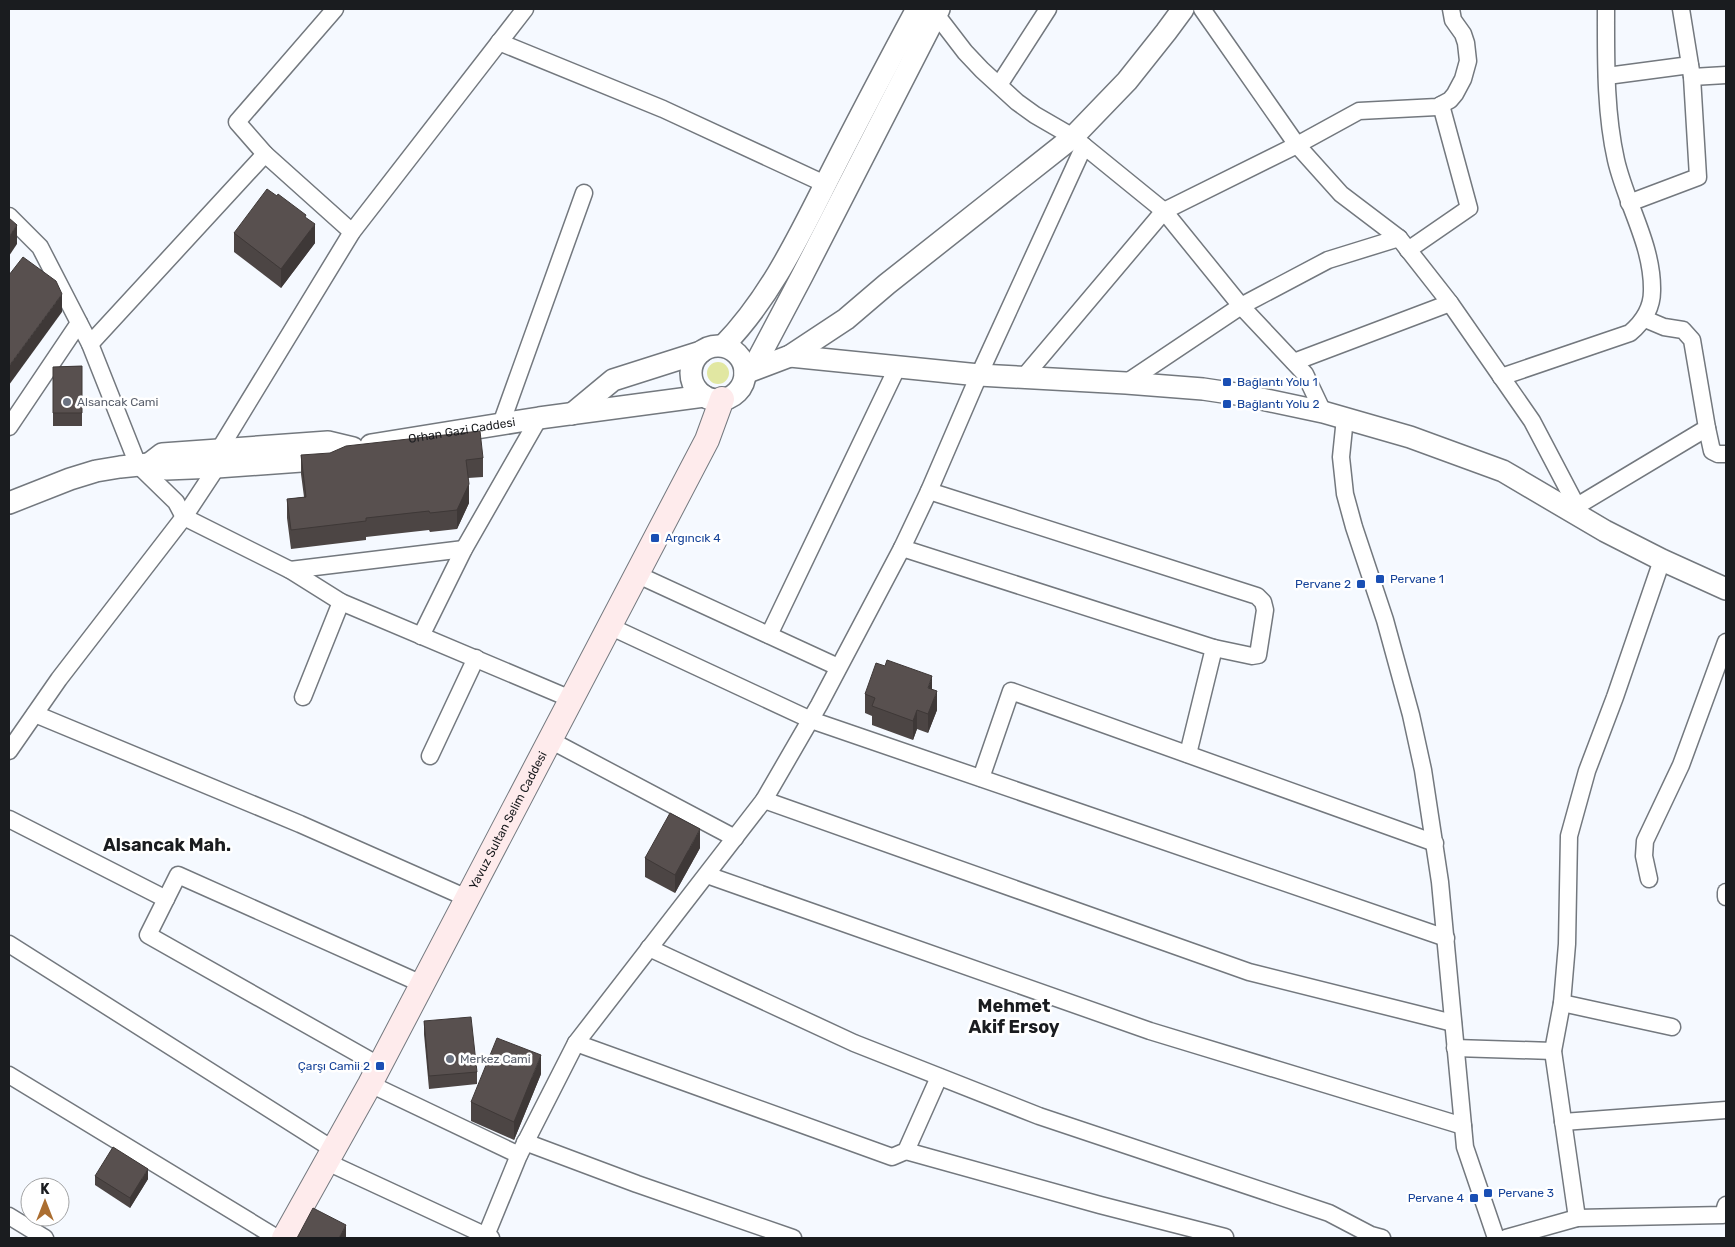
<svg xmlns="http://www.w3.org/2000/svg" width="1735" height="1247" font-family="Rubik,sans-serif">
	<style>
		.green { fill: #e1e7a2 }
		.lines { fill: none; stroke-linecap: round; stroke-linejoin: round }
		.minor-casing { stroke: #73787e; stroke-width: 19 }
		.tertiary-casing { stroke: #73787e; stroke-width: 24 }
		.secondary-casing { stroke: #73787e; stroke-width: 26 }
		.minor { stroke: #fff; stroke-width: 16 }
		.tertiary { stroke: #fff; stroke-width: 21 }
		.secondary { stroke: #feebec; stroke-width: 24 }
		.wall { fill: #4c4544 }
		.shaded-wall { fill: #3e3837 }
		.building { fill: #58504f; stroke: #3e3837 }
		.transit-dot { fill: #1a4fb4; stroke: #fff; stroke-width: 2 }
		.worship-dot { fill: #6b7280; stroke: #fff; stroke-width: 2 }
		.labels { text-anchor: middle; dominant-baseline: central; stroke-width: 5; stroke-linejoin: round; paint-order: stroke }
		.transit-label { font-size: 12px; fill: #164399; stroke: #fff; text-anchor: start }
		.worship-label { font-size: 12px; fill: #5b616d; stroke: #fff; text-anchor: start }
		.street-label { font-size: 12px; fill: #1a1c1f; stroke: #fff }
		.district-label { font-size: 18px; font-weight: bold; fill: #1a1c1f; stroke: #fff }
	</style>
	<rect width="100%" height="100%" fill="#f5f9ff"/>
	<circle class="green" cx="718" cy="373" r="11"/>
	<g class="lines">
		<g class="minor-casing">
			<g id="minor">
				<path d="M932,9L965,52L982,70L1017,102L1035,115L1073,137L1164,211L1241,306L1305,374L1323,412"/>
				<path d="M1202,9L1297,145L1341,194L1399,238L1450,303L1532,421L1583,518"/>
				<path d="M499,42L663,109L825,184"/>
				<path d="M1607,76L1690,65"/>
				<path d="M1692,77L1726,75"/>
				<path d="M999,85L1048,9"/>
				<path d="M265,154L237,122L335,9"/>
				<path d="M1629,203L1698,177L1692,77L1681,9"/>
				<path d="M9,216L40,247L90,344L138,465L176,502L184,517L290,570L341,602L571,699"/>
				<path d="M1408,250L1469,208L1441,105"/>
				<path d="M90,344L265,154L352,232"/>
				<path d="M1294,362L1450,303"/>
				<path d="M1501,377L1630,333C1643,322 1652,309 1652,291C1653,245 1626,204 1616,160C1605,111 1606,59 1606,9"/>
				<path d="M1023,378L1164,211L1297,145L1359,111L1437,107L1450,100L1455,94L1463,79L1468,61L1466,43L1463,34L1453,20L1451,9"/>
				<path d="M1126,383L1241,306L1328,260L1399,238"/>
				<path d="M1345,418L1341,457L1345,494L1354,527L1385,620L1411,715L1423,770L1440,882L1465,1147L1496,1238"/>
				<path d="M501,424L584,193"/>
				<path d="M9,427L79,323"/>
				<path d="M1707,428L1712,451L1718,454H1726"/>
				<path d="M219,450L352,232L525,9"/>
				<path d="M929,491L1257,596L1263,602L1265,610L1258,655L1252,656L1214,648"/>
				<path d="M1577,506L1707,428L1692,340L1683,330L1664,327L1645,319"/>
				<path d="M902,548L1214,648L1188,754"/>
				<path d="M290,570L464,549"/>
				<path d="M636,574L838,667"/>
				<path d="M609,626L811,720L1446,938"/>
				<path d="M769,635L897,368"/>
				<path d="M421,636L464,549L539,418"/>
				<path d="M303,697L341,602"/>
				<path d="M35,714L300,824L467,898"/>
				<path d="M550,740L735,838"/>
				<path d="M9,751L59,679L184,517L217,467"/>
				<path d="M430,756L476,658"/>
				<path d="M981,778L1011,691L1435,843"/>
				<path d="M764,800L1249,972L1453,1023"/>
				<path d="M9,819L166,899"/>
				<path d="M707,875L1150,1031L1463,1126"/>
				<path d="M1649,879L1644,856L1645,841L1681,765L1726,642"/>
				<path d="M1726,892V897"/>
				<path d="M9,944L334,1150"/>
				<path d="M649,948L854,1043L1039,1116L1329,1213L1371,1235L1382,1238"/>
				<path d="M1562,1003L1672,1027"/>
				<path d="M576,1043L892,1157L906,1151L939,1077"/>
				<path d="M1455,1048L1553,1051"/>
				<path d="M380,1066L148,935L178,875L422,984"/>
				<path d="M9,1075L277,1238"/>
				<path d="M370,1084L519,1155"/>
				<path d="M1563,1122L1726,1110"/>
				<path d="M525,1142L637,1184L793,1238"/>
				<path d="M906,1151L1100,1205L1225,1237"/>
				<path d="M327,1162L491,1238"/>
				<path d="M9,1216L45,1238"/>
				<path d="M1577,1218L1553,1051L1562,1003L1567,944L1569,836L1587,771L1615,697L1662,560"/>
				<path d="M485,1238L519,1155L576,1043L764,800L819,705L902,548L929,491L979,375L1084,146"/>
				<path d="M1506,1238L1577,1218L1723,1215L1726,1205"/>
			</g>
		</g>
		<g class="tertiary-casing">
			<g id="tertiary">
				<path d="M723,346C771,297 800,234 831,173C859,118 888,63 917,9"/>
				<circle cx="718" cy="373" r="27"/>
				<path d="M790,356L979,375L1126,383L1203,389L1243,395L1323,412L1410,437L1503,471L1605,531L1662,560L1726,589"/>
				<path d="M745,369L757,361L802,276L939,9"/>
				<path d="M745,373L790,356L846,319L887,284L1073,137L1127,81L1166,32L1183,9"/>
				<path d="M572,414L613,380L701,352"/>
				<path id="s1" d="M371,445L539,418L704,396"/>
				<path d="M149,464L162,454L328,442L353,448"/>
				<path d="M9,503L70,479L96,471L120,467L149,464L166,469L217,467L329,459"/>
			</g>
		</g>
		<g class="secondary-casing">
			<g id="secondary">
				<path id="s2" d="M284,1238L370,1084L707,440L722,399"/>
			</g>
		</g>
		<use href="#minor" class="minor"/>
		<use href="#tertiary" class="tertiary"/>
		<use href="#secondary" class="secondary"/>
	</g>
	<g class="wall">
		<path d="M306,218L315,243L281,288L234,252V233Z"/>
		<path d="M82,366V426H53V367Z"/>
		<path d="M301,455L483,458V477L468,478L469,503L457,529L430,532L429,530L366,537V540L291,549L287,518V499L304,497L301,474Z"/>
		<path d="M932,690L937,710L928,733L917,729L913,740L872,725V716L865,713V694Z"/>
		<path d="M700,848L675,893L645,877V858Z"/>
		<path d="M424,1021L477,1072V1084L429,1089L424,1034Z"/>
		<path d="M541,1074L514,1140L471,1121V1102Z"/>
		<path d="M95,1176L148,1179L130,1208L95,1185Z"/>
	</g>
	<g class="shaded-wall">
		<path d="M315,224V243L281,288V269Z"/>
		<path d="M17,225V244L9,256V237Z"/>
		<path d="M62,294V312L9,385V366Z"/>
		<path d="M469,484V503L457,529V510Z"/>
		<path d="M932,676V695L928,688Z"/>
		<path d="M937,691V710L928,733V714Z"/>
		<path d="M917,710V729L913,740V721Z"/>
		<path d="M700,829V848L675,893V875Z"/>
		<path d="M541,1055V1074L514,1140V1122Z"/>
		<path d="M148,1169V1179L130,1208V1198Z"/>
		<path d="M346,1225V1238H339Z"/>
	</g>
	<g class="building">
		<path d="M267,189L277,196L278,194L306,215L305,217L315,224L281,269L234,233Z"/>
		<path d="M9,218L17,225L9,237Z"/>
		<path d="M23,257L56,281L62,294L9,366V275Z"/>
		<path d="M82,366V413H53V367Z"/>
		<path d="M480,431L483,458L466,460L469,484L457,510L430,513L429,511L366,518V521L291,530L287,499L306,497L301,455L330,453L346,446Z"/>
		<path d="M887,660L932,676L928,688L937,691L928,714L917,710L913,721L872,706L875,698L865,694L876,663L885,666Z"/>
		<path d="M670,813L700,829L675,875L645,858Z"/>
		<path d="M471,1017L477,1072L429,1076L424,1021Z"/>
		<path d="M497,1038L541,1055L514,1122L471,1102Z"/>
		<path d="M113,1147L148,1169L130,1198L95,1176Z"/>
		<path d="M313,1208L346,1225L339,1238H297Z"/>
	</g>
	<g class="transit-dot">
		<rect x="1222" y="377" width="10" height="10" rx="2.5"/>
		<rect x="1222" y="399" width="10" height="10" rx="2.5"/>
		<rect x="650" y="533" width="10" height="10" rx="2.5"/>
		<rect x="1375" y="574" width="10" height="10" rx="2.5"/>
		<rect x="1356" y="579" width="10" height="10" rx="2.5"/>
		<rect x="375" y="1061" width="10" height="10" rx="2.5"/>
		<rect x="1483" y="1188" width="10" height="10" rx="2.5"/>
		<rect x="1469" y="1193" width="10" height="10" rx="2.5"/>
	</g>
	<g class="worship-dot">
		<circle cx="67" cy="402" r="5"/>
		<circle cx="450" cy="1059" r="5"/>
	</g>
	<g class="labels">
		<g class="transit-label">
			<text x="1237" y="382">Bağlantı Yolu 1</text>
			<text x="1237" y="404">Bağlantı Yolu 2</text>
			<text x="665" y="538">Argıncık 4</text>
			<text x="1390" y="579">Pervane 1</text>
			<text x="1351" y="584" text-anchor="end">Pervane 2</text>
			<text x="370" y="1066" text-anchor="end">Çarşı Camii 2</text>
			<text x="1498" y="1193">Pervane 3</text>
			<text x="1464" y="1198" text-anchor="end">Pervane 4</text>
		</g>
		<g class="worship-label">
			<text x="77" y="402">Alsancak Cami</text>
			<text x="460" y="1059">Merkez Cami</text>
		</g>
		<g class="street-label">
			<text stroke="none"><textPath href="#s1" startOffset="92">Orhan Gazi Caddesi</textPath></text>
			<text stroke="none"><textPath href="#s2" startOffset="474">Yavuz Sultan Selim Caddesi</textPath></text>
		</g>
		<g class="district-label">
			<text x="167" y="845">Alsancak Mah.</text>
			<text x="1014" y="1006">Mehmet<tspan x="1014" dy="21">Akif Ersoy</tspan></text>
		</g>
	</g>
	<rect width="1735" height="1247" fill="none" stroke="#1a1c1f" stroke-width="20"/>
	<g transform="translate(45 1202)"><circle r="24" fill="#ffffff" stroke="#a3a4a5"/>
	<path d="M0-4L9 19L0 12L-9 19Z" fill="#ab6e31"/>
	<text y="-8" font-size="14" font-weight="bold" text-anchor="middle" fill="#1a1c1f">K</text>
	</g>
</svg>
